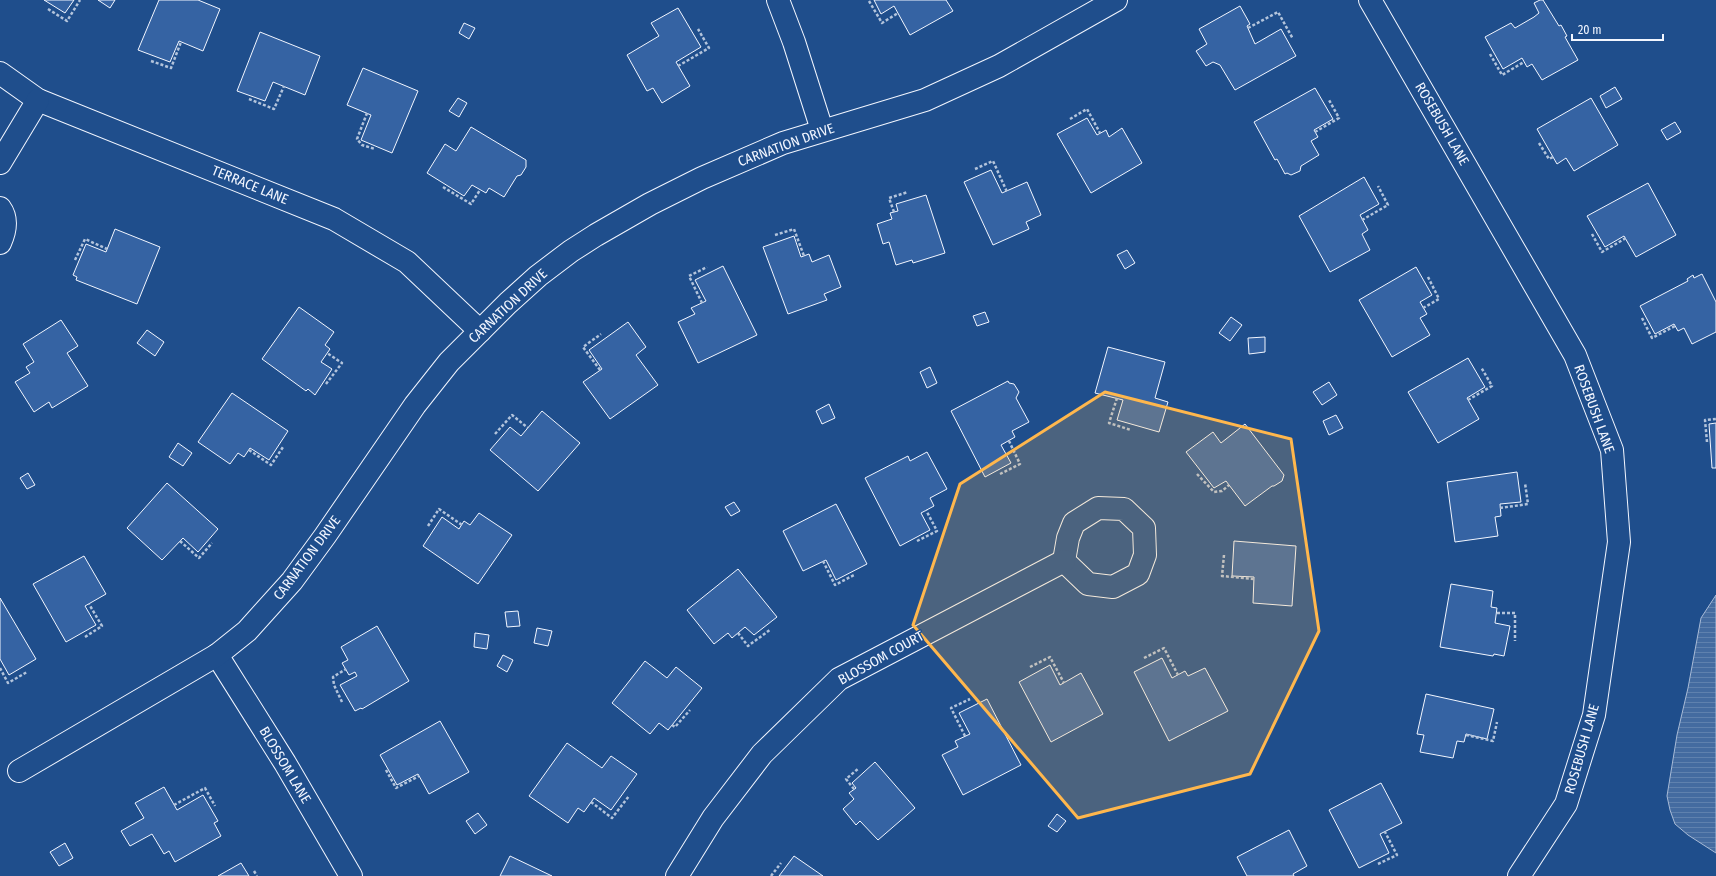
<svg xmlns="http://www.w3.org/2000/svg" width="1716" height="876" font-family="'Fira Sans Condensed',sans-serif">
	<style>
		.water { fill: url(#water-rules); stroke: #a8bbd7 }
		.building { fill: #3563a3; stroke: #f2f6ff }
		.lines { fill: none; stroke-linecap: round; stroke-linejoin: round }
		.street-casing { stroke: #f2f6ff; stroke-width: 24 }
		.path { stroke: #b3c4dc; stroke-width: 2.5; stroke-dasharray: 3 2; stroke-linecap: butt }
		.street { stroke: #1f4e8c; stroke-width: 22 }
		.marked { fill: #ffb74d; fill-opacity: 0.2; stroke: #ffb74d; stroke-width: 3; stroke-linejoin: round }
		.labels { text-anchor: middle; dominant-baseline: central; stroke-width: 3; stroke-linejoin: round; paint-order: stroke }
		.street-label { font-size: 14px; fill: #f2f6ff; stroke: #1f4e8c }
	</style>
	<defs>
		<pattern id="water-rules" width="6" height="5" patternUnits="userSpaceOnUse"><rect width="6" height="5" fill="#446ba0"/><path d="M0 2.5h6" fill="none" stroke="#5f81ae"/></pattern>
	</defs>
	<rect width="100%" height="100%" fill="#1f4e8c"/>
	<path class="water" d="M1716,595V853L1688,835L1675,824L1670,810L1667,796L1677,735L1688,688L1701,618Z"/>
	<g class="building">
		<path d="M44,0H74L65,13Z"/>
		<path d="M98,0H115L110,8Z"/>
		<path d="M159,0H198L220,9L203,51L179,41L170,62L138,50Z"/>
		<path d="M874,0H946L953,11L910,35L894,6L881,14Z"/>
		<path d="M1540,0H1543L1559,26L1561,25L1567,36L1565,37L1578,60L1542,80L1532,64L1527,67L1522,58L1503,69L1485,37L1511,23L1515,28L1534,17L1539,13L1534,3Z"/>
		<path d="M1240,6L1250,24L1247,26L1255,44L1281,29L1296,56L1235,90L1220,65L1213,62L1206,66L1196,51L1207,44L1199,29Z"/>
		<path d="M678,8L701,47L676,62L690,86L662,103L653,88L647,91L627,55L659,36L651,23Z"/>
		<path d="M464,23L475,28L469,39L459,33Z"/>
		<path d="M260,32L320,56L305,95L273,82L265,101L237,91Z"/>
		<path d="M363,68L418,91L392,153L361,140L371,115L347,105Z"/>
		<path d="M1615,87L1622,99L1606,108L1600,96Z"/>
		<path d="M1315,88L1333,119L1314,130L1318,137L1311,141L1319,155L1301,166L1300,171L1291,175L1287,173L1285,174L1277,159L1275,160L1254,122Z"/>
		<path d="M458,98L467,103L459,117L449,111Z"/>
		<path d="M1591,98L1618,145L1574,171L1566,158L1557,164L1537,129Z"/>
		<path d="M1087,118L1097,135L1106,130L1109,137L1122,128L1142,163L1091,193L1057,134Z"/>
		<path d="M1675,122L1681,132L1667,140L1661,130Z"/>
		<path d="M471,127L526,160V167L521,175L517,176L504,197L489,188L486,193L472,185L464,196L427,173L445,144L456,151Z"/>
		<path d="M991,170L1002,193L1027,182L1041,215L1026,222L1029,229L993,245L964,182Z"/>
		<path d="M1364,177L1379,204L1360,215L1368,230L1362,234L1370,250L1330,272L1299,216Z"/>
		<path d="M1648,183L1676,235L1636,257L1624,236L1605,247L1587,216Z"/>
		<path d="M926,195L945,253L913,263L912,260L896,265L889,242L883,244L877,224L892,219L890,213L898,211L896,204Z"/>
		<path d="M115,229L160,247L137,304L76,280L77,277L73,275L86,244L106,252Z"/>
		<path d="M794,236L801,257L809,254L812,262L829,255L841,287L824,294L827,300L788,314L763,247Z"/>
		<path d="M1127,250L1135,263L1125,269L1117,255Z"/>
		<path d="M723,266L757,335L698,363L678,322L695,314L691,308L706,301L695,280Z"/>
		<path d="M1416,267L1432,295L1420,302L1427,314L1420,318L1430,335L1392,357L1359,300Z"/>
		<path d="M1702,274L1716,302V332L1692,344L1684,328L1678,331L1674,324L1655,334L1640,306L1688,281L1687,279L1693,275L1694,278Z"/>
		<path d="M299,307L334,332L325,345L330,349L321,362L332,369L315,395L308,389L306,391L262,359Z"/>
		<path d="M985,312L989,322L977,326L973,316Z"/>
		<path d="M1231,317L1242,325L1230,341L1219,333Z"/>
		<path d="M61,320L78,346L67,353L88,386L52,408L49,402L34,412L15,382L30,373L26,367L34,362L23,344Z"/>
		<path d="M628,322L646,347L636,355L658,385L610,419L583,382L602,369L589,350Z"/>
		<path d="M147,330L164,342L155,356L137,343Z"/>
		<path d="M1265,337V352L1249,354L1248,338Z"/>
		<path d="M1108,347L1165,362L1155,398L1168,402L1159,432L1117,420L1123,400L1095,393Z"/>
		<path d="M1468,358L1485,387L1467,398L1479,419L1438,443L1408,392Z"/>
		<path d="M930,367L937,383L927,388L920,372Z"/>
		<path d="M1008,381L1009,383L1014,384L1019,392L1016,398L1029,422L1012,431L1015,437L1001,445L1011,463L985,477L951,411Z"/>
		<path d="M1329,382L1337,395L1322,405L1313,392Z"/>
		<path d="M232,393L288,431L269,460L250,448L244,457L238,453L230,464L198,442Z"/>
		<path d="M829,404L835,418L822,424L816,411Z"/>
		<path d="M542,411L580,443L538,491L490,450L510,427L521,436Z"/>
		<path d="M1336,415L1343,428L1329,435L1323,421Z"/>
		<path d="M1716,423V468H1712L1709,424Z"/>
		<path d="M1245,424L1284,475L1282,481L1274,486H1272L1245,506L1226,481L1214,488L1186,452L1213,432L1221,443Z"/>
		<path d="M178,443L192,453L183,466L169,457Z"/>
		<path d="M927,452L947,489L930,498L934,506L921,513L930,530L900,546L865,478L908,456L910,461Z"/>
		<path d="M1517,472L1521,502L1500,504L1501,516L1495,517L1498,536L1455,542L1447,482Z"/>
		<path d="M28,473L35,485L27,489L20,478Z"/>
		<path d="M167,483L218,529L198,552L183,538L162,560L127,528Z"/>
		<path d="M734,502L740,511L731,516L725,507Z"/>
		<path d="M836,504L867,564L836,580L826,560L803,571L783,531Z"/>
		<path d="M479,513L512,535L478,584L423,546L442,517L459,529L464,521L470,525Z"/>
		<path d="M1234,541L1296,546L1292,606L1253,603L1254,577L1232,576Z"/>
		<path d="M84,556L106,594L85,606L96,625L66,642L33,584Z"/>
		<path d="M738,569L777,617L754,635L745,627L732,638L728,633L714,644L687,610Z"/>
		<path d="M1451,584L1493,591L1491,607L1497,608L1495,623L1510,626L1504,656L1494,654L1493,656L1440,647Z"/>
		<path d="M0,598L36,659L9,675L0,659Z"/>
		<path d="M518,611L520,626L507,627L505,612Z"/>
		<path d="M377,626L409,681L362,709L361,708L355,711L340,685L357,676L355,672L349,675L342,663L348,660L341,647Z"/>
		<path d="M537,628L552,631L548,646L534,643Z"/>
		<path d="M475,633L489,635L487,649L474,647Z"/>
		<path d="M503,655L513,660L507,672L497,666Z"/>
		<path d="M1162,658L1172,678L1185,671L1188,676L1205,668L1228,711L1169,741L1134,672Z"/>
		<path d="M645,661L667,678L676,667L702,688L668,730L659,723L650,734L612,703Z"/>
		<path d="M1050,665L1060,685L1081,673L1103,714L1051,742L1019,682Z"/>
		<path d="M1426,694L1494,709L1487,739L1466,734L1464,742L1457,741L1453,758L1420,752L1424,735L1417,734Z"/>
		<path d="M987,699L1021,765L963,795L942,755L958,747L955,741L970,734L959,713Z"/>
		<path d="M440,721L469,772L429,794L418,774L397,785L380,755Z"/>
		<path d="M567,743L602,768L611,756L637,774L611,810L594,798L584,812L578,808L568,823L529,796Z"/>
		<path d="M875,762L915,808L878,840L860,821L856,825L843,809L854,799L849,793L856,788L852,783Z"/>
		<path d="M1381,783L1402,823L1380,834L1389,853L1359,868L1329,810Z"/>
		<path d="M164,787L177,810L203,795L218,821L214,823L221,836L175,862L169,851L164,854L152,834L130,846L121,831L144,818L135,803Z"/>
		<path d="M478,813L487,825L475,834L466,821Z"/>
		<path d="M1057,814L1066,821L1057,832L1048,826Z"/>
		<path d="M1289,830L1307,866L1293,874L1294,876H1247L1237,857Z"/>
		<path d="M65,843L73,858L59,866L50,852Z"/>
		<path d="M510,856L552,876H500Z"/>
		<path d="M794,856L823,876H779Z"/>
		<path d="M241,863L249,876H218Z"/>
	</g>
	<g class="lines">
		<g class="street-casing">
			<g id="street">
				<path d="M778,0L794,42L822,130"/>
				<path d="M1370,0L1575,355L1612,450L1619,542L1594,715L1566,804L1519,876"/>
				<path d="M0,73L38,100L334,219L407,262L480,331"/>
				<path d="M0,163L38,100"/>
				<path d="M0,208C8,219 5,232 0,243"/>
				<path d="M1098,508L1124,509L1144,528L1145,555L1138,574L1113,587L1088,584L1064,561L1068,538L1074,523Z"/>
				<path d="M217,655L285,763L351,876"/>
				<path d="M19,771L217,655L247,631L292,581L325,536L415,405L449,362L508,303L538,276L571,251L596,235L650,204L702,178L783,143L925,100L999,66L1116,0"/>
				<path d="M677,876L713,818L762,754L839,679L1064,561"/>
			</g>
		</g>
		<g class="path">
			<path d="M869,1L882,23L898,13"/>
			<path d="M48,9L67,21L80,0"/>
			<path d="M1248,28L1278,12L1293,39"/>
			<path d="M1490,54L1502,75L1524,62"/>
			<path d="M151,61L171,68L181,42"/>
			<path d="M678,66L709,48L698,29"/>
			<path d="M249,99L274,109L284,86"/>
			<path d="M367,113L357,139L362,145L375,149"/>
			<path d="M1070,119L1087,109L1100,133"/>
			<path d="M1315,132L1339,118L1329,100"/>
			<path d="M1539,143L1549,159L1553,157"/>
			<path d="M975,169L993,161L1007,192"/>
			<path d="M443,187L471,204L480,190"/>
			<path d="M894,212L889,198L908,192"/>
			<path d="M1362,220L1388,205L1378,186"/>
			<path d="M1592,234L1602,252L1626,238"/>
			<path d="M775,235L794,229L804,256"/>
			<path d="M75,260L85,239L107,249"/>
			<path d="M702,303L689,276L707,267"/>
			<path d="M1423,308L1439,299L1428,277"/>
			<path d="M1642,318L1652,338L1675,326"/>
			<path d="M600,370L583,347L601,334"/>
			<path d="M326,384L342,363L327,353"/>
			<path d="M1117,398L1109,423L1131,430"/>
			<path d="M1468,400L1492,386L1481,367"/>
			<path d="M495,434L512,415L528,428"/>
			<path d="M1707,442L1705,420L1716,419"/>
			<path d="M249,450L271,465L283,447"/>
			<path d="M1000,474L1020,464L1009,441"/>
			<path d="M1197,474L1214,492L1222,491L1229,485"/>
			<path d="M1500,508L1528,504L1525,483"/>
			<path d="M428,526L439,509L462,525"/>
			<path d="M180,541L199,558L212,543"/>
			<path d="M917,541L937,531L926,510"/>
			<path d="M1224,555L1222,576L1254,579"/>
			<path d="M823,561L835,585L854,575"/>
			<path d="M1497,613H1515V641"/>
			<path d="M738,633L748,646L771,629"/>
			<path d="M85,637L102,626L89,604"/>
			<path d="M1144,658L1164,648L1178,675"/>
			<path d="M1030,667L1050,657L1064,683"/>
			<path d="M0,668L8,683L27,672"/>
			<path d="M342,702L334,685L333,677L346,669"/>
			<path d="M672,725L675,727L690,710"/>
			<path d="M1466,735L1493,741L1497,722"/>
			<path d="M965,736L951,708L970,699"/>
			<path d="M386,770L396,788L419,776"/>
			<path d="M854,789L846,779L859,768"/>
			<path d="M591,802L612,818L629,796"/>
			<path d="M174,805L205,788L215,806"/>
			<path d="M1378,864L1397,855L1385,832"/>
			<path d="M254,871L257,876"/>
			<path d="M771,876L781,863"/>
		</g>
		<use href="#street" class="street"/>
	</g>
	<path class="marked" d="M1105,392L1291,439L1319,631L1250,774L1078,818L913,625L960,484Z"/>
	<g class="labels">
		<g class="street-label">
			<text transform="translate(1442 124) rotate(60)">ROSEBUSH LANE</text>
			<text transform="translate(786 145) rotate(-20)">CARNATION DRIVE</text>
			<text transform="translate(250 185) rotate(22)">TERRACE LANE</text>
			<text transform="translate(508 306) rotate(-43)">CARNATION DRIVE</text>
			<text transform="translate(1594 409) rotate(70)">ROSEBUSH LANE</text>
			<text transform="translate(307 558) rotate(-53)">CARNATION DRIVE</text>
			<text transform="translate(881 658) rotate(-29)">BLOSSOM COURT</text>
			<text transform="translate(1582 749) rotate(-74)">ROSEBUSH LANE</text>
			<text transform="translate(285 765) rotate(59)">BLOSSOM LANE</text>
		</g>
	</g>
	<path d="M1572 34v6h91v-6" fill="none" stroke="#f2f6ff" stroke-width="2"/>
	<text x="1578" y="34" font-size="12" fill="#f2f6ff" stroke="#1f4e8c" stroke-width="3" paint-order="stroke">20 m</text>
</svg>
